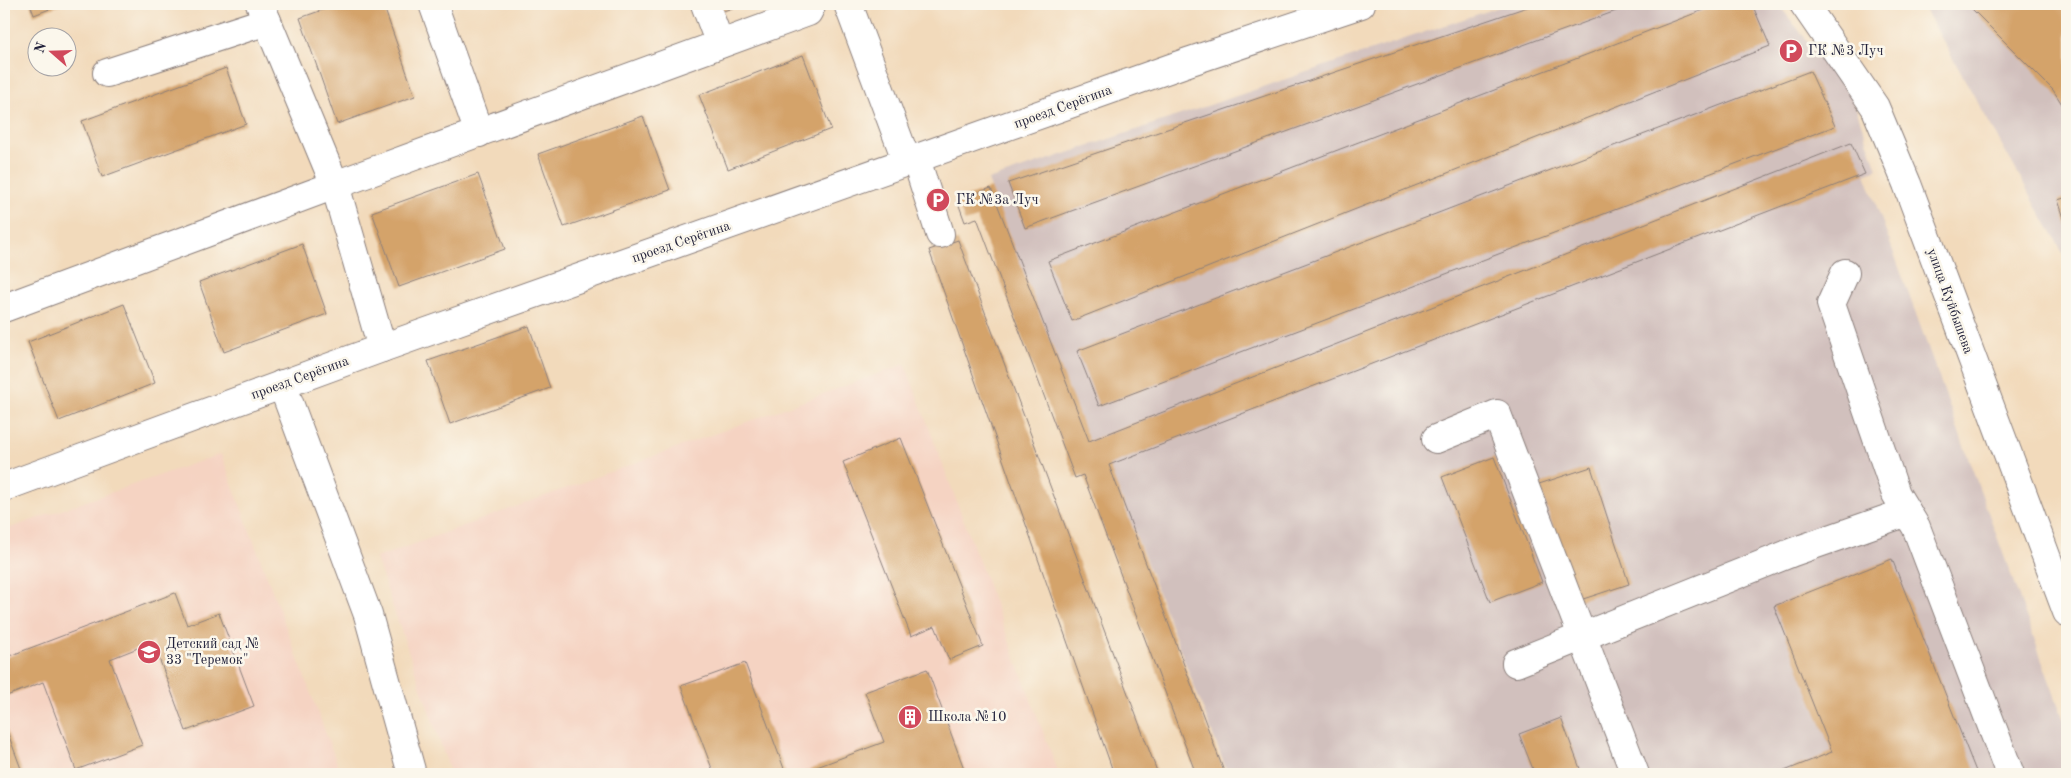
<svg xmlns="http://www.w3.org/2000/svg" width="2071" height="778" font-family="'Old Standard TT',serif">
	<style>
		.built { fill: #f5d3c2 }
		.industrial { fill: #d1c0bd }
		.building { fill: #d4a36a }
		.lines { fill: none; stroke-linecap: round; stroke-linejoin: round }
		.minor-casing { stroke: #8a7e7b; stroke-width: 30 }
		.minor { stroke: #fff; stroke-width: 28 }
		.labels { text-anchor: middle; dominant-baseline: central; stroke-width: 5; stroke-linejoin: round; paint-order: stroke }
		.poi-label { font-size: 14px; fill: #22223b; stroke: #fbf7ec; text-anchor: start }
		.street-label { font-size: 14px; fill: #22223b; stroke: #fbf7ec }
	</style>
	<rect width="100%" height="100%" fill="#fbf7ec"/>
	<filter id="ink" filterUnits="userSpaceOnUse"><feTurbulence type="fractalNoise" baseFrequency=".02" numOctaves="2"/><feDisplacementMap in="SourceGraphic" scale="10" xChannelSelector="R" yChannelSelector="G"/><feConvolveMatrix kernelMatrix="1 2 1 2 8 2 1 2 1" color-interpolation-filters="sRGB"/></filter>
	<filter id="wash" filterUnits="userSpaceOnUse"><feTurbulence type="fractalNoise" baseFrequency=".0096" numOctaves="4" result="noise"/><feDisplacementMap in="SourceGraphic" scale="20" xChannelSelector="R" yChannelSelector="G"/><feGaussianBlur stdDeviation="1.12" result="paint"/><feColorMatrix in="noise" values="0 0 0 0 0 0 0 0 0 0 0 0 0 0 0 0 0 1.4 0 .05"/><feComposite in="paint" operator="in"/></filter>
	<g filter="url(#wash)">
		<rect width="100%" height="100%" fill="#f2dabb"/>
		<g class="built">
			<path d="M905,364L1059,774H451L376,558Z"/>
			<path d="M221,454L341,774H4V530Z"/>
		</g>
		<g class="industrial">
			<path d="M1508,4H1778L1852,97L1877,169L1865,174L2067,729V774H1228L1109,465L1098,438L1089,441L988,180Z"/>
			<path d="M1922,4H2067V260Z"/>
		</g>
		<g id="blocks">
			<g class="building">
				<path d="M30,4H63L34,15Z"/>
				<path d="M339,4H383L415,96L337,124L300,18Z"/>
				<path d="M715,4H743L718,13Z"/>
				<path d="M1536,4H1635L1025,228L1008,183Z"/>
				<path d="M1719,4H1752L1770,46L1072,321L1048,261Z"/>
				<path d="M1976,4H2067V112L2053,90L1972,9Z"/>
				<path d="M803,55L831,129L728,169L699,95Z"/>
				<path d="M226,68L246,124L102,177L82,121Z"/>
				<path d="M1810,71L1835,126L1099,406L1077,351Z"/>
				<path d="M643,116L670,190L564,227L538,154Z"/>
				<path d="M1851,143L1865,174L1109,465L1225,774H1196L1083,475L1075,478L977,218L965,222L957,200L991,188L1089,441Z"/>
				<path d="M478,174L505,249L399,287L372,212Z"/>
				<path d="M2067,197V227L2058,200Z"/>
				<path d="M958,240L1158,774H1114L929,250Z"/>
				<path d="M302,244L327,314L224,352L199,282Z"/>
				<path d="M124,304L155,383L59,421L28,342Z"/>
				<path d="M529,326L550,388L450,424L428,361Z"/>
				<path d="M901,438L983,646L949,660L935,626L911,636L843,462Z"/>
				<path d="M1494,457L1542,582L1490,602L1442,477Z"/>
				<path d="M1591,467L1629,584L1577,601L1539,484Z"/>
				<path d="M1892,559L1977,774H1777L1832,752L1774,606Z"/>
				<path d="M175,593L187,625L219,613L254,706L186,731L153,642L110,659L142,745L76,770L43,682L4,697V658Z"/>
				<path d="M745,663L786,774H714L681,686Z"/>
				<path d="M927,669L966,774H798L884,742L865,692Z"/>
				<path d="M1561,718L1582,774H1535L1519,734Z"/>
				<path d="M4,723L23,774H4Z"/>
			</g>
		</g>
	</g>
	<g filter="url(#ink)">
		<use href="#blocks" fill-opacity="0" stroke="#8a7e7b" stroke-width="1"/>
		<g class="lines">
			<g class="minor-casing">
				<g id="minor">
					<path d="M433,4L479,133"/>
					<path d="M705,4L720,44"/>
					<path d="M848,4L907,162"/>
					<path d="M1804,4L1875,107L1907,184L2067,612"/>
					<path d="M107,73L267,21"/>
					<path d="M916,159L940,234"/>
					<path d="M1845,273L1831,304L1896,494L1916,527L2010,774"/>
					<path d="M4,308L335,185L260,4"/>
					<path d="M382,348L335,185L808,12L812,4"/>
					<path d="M282,384L368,615L412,774"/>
					<path d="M1436,439L1497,414L1635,774"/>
					<path d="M4,487L382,348L1188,62L1361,4"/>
					<path d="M1516,663L1793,552L1907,512"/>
				</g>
			</g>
			<use href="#minor" class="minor"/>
		</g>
	</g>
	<defs>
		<g id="parking-disc" transform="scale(1.25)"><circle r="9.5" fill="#d1495b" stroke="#fbf7ec"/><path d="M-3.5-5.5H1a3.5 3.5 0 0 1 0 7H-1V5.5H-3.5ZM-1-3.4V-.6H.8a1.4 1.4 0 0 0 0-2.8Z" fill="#fff"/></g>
		<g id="school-disc" transform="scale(1.25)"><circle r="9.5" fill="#d1495b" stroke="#fbf7ec"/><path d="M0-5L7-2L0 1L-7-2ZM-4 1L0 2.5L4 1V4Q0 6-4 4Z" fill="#fff"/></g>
		<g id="building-disc" transform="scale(1.25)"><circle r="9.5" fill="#d1495b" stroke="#fbf7ec"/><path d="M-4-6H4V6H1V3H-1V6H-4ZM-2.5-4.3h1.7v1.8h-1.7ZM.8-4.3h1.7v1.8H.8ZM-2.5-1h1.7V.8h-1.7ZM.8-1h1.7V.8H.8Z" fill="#fff"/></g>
	</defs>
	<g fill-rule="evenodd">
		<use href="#parking-disc" x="1791" y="51"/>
		<use href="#parking-disc" x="938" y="200"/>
		<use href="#school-disc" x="149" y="652"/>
		<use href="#building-disc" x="910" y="717"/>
	</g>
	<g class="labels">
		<g class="poi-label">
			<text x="1808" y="51">ГК №3 Луч</text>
			<text x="956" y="200">ГК №3а Луч</text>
			<text x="166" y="644">Детский сад №<tspan x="166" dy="16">33 "Теремок"</tspan></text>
			<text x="928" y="717">Школа №10</text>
		</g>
		<g class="street-label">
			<text transform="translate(1063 107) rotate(-20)">проезд Серёгина</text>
			<text transform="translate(681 242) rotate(-19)">проезд Серёгина</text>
			<text transform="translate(1950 301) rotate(70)">улица Куйбышева</text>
			<text transform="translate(300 378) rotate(-20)">проезд Серёгина</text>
		</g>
	</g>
	<rect width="2071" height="778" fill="none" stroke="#fbf7ec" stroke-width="20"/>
	<g transform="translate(52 52) rotate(290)"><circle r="24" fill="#fbf7ec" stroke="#a4a2a5"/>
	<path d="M0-4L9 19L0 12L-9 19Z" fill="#d1495b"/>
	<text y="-8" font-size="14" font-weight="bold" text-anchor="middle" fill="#22223b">N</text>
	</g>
</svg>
